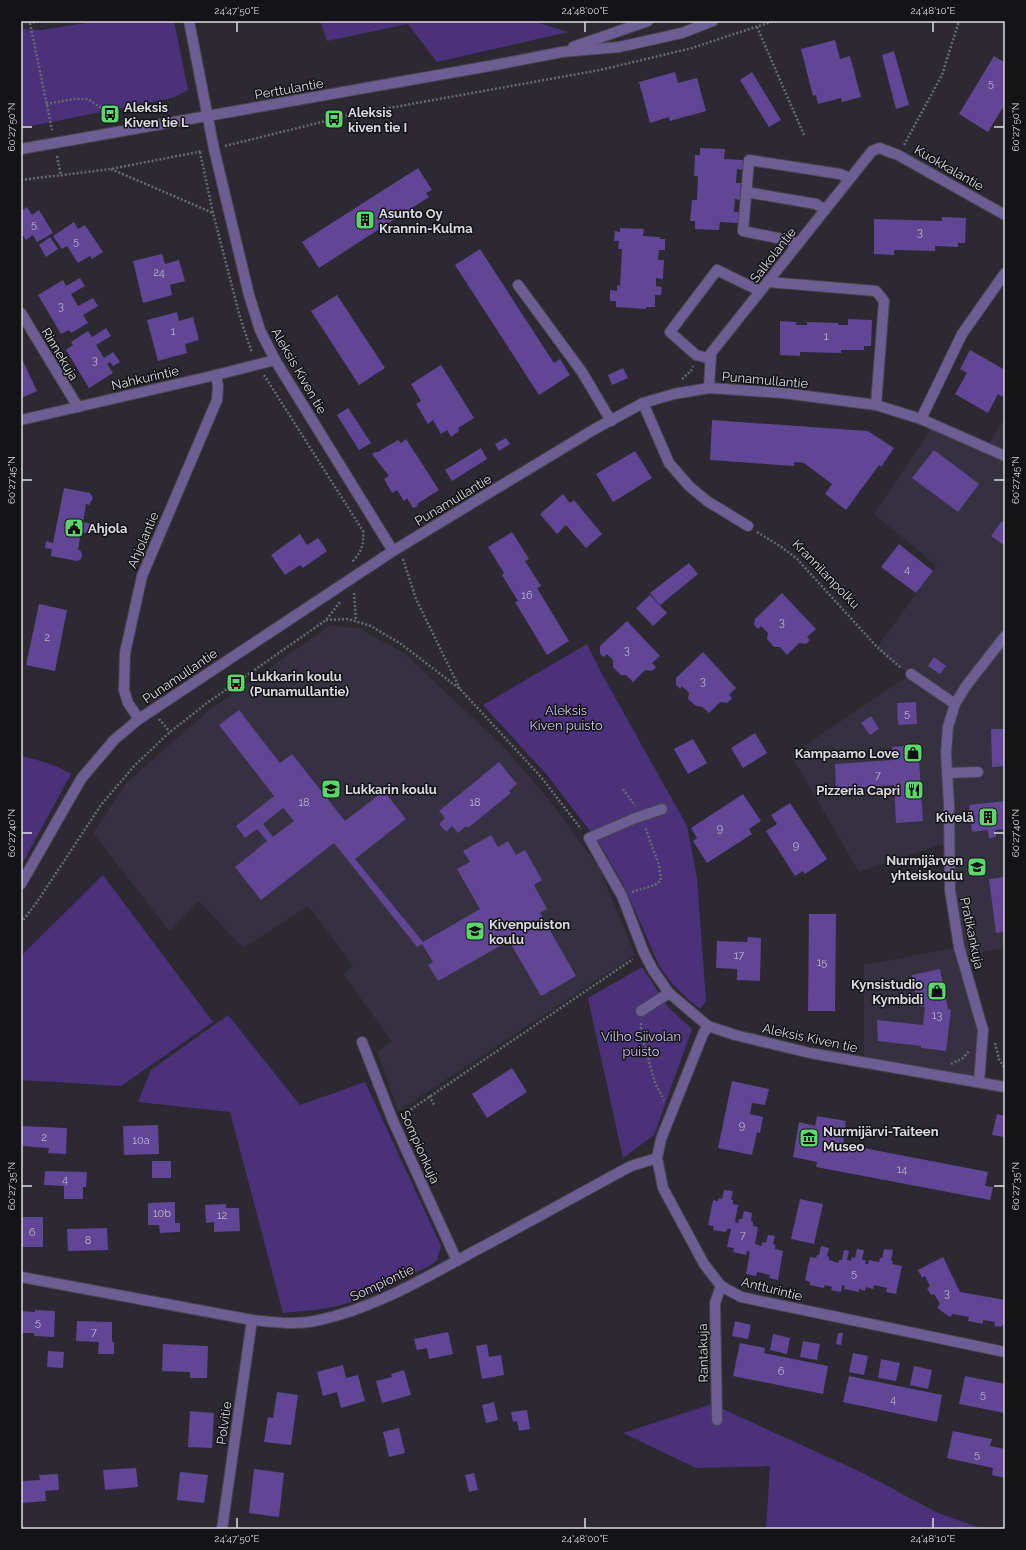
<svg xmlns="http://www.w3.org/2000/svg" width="1026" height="1550" font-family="Raleway,sans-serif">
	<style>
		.built { fill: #353141 }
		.green { fill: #4a3179 }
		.building { fill: #604695; fill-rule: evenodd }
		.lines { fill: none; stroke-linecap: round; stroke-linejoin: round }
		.minor-casing { stroke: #48454f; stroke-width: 12 }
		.path { stroke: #6a6871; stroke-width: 2.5; stroke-dasharray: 2 2; stroke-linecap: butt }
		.minor { stroke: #6c5e93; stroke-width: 10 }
		.ticks { fill: none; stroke: #dcdbe1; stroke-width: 1.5 }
		.labels { text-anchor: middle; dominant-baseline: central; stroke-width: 3; stroke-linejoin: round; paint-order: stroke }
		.number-label { font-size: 11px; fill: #bdb6ce }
		.street-label { font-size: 13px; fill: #dcdbe1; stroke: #141317 }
		.poi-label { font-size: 13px; font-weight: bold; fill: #dcdbe1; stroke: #141317; text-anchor: start }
		.park-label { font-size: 13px; fill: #d1c7f3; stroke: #141317 }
		.neatline { fill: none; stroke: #dcdbe1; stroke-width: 1.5 }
		.ticks-label { font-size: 10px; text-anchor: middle; fill: #dcdbe1 }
	</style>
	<rect width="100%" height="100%" fill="#2c2933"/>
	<g class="built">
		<path d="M1005,418V948L962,956L983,1030L979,1082L864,1062V965L959,947L949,845H939L859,872L791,755L911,674L898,666L877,647L937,566L874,514L934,425L986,447Z"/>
		<path d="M331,625L361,629L404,653L503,746L545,795L599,867L635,955L398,1111L377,1052L392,1041L343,974L353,966L308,906L243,948L199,901L169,931L93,833L127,782L207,712Z"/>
	</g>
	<g class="green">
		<path d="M99,21H174L188,90L172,98L21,128V29L41,30Z"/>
		<path d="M320,21H533L568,32L437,62L408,24L327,41Z"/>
		<path d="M587,644L603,676L687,826L697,878L706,1001L700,1009C684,996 670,983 659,965L625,888L600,844L547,775L483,705Z"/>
		<path d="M21,756C35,759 59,766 71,774L21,866Z"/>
		<path d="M103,875L213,1022L121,1086L21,1080V956Z"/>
		<path d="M642,967L668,1007L692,1029L654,1135L623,1158L588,998Z"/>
		<path d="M228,1015L300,1105L365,1082L441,1246L437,1260L431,1265C402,1279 373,1296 341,1305C322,1310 303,1311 283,1313L230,1112L138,1102L151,1070Z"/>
		<path d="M712,1404L865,1474L938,1513L983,1529H766L770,1466L696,1468L623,1433Z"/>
	</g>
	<g class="building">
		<path d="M835,40L840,59L850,56L861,97L842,102L841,98L818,104L816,95L813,96L801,49Z"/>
		<path d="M894,51L909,105L896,109L882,55Z"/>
		<path d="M994,56L1005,63V104L988,132L959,114Z"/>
		<path d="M675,72L678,83L697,78L706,111L670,121L669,117L650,123L639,82Z"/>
		<path d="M752,72L781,120L769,127L740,80Z"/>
		<path d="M700,148L725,149L724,159L743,160V170L737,169L736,183H741L740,200L735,199L734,212H739V223L720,222L719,230L695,229V221H690L692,200H697L698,176H694L695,155H700Z"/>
		<path d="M418,168L432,190L426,193L429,197L319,268L302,242Z"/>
		<path d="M27,207L32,215L39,210L53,233L37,242L33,235L26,240L23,235L21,236V211Z"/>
		<path d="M942,217L966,218L965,243H958V247L935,246V251L894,250V255L874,254V219L942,221Z"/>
		<path d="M74,222L78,229L85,225L103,252L92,259L90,256L78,263L67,246L62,249L53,236Z"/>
		<path d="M620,228L644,229L643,236L660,237V239H665V250H659L658,260H664L663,279L656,278V286L662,287L661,295H655V307H646V309L616,307V301H610V290L617,291V285L620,286L622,249H618L619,241H614L615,231L620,232Z"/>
		<path d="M50,237L58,249L46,257L39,245Z"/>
		<path d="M480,249L554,363L560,359L570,375L539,395L455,265Z"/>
		<path d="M162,254L165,264L179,260L185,281L170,285L172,295L143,303L133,261Z"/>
		<path d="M80,278L85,286L71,294L78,306L93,298L98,306L83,315L88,323L71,333L69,330L61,334L38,295L63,280L66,286Z"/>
		<path d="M337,295L385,368L359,385L311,311Z"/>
		<path d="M177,312L179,321L193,317L199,340L185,344L187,353L158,361L147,320Z"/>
		<path d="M848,319L872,320L871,346H864V350H841V353L800,352V356L780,355V321L796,322V325H807V322L838,323V325H848Z"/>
		<path d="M106,328L111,336L96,345L104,358L113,352L120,362L113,366L110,362L107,364L113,373L89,388L66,350L73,345L71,342L88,331L92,337Z"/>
		<path d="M970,350L1005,370V392L1002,397L998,394L988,413L955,394L967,373L960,369Z"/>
		<path d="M21,357L37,391L21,398Z"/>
		<path d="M441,365L474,418L458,428L459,431L451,437L447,430L441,434L433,420L428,424L416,404L421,401L411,384Z"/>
		<path d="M623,368L628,378L612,385L608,375Z"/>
		<path d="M348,408L371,443L359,450L337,415Z"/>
		<path d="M712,420L868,431L894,448L881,467L879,465L846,510L825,494L832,484L804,463L794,462V466L710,460Z"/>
		<path d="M506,438L510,444L499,451L495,444Z"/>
		<path d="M406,439L439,490L417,504L418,506L413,508L407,498L404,501L397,490L392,493L384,479L389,476L372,454L375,452H378L398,440L401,443Z"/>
		<path d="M481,448L487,459L452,481L445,470Z"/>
		<path d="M934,450L979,484L958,512L912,478Z"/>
		<path d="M635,451L652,478L613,502L596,474Z"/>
		<path d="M64,488L90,493L93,498L89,505L86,504L83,522L92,524L91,534L81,532L78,550H80L82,554L81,559L77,561L51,556L52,549L45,548L46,541L53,543Z"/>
		<path d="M563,494L570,503L574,500L602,534L586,548L566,525L557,534L540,514Z"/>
		<path d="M1002,521L1005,523V546L991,536Z"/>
		<path d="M512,532L529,559L525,561L541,586L537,588L569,641L547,655L515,602L518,601L502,575L504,573L488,547Z"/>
		<path d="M300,534L307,545L318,538L327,551L303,568L300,565L285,575L271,555Z"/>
		<path d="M899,544L933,571L916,593L881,567Z"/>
		<path d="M689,563L698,574L660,605L650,593Z"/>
		<path d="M782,593L816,629L807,637L810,640L806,644L799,643L787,655L780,647H774L767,639L768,633L761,626L758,629L754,625L755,619Z"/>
		<path d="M650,595L667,613L653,626L636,608Z"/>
		<path d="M39,604L67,610L55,671L26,665Z"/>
		<path d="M627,621L660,656L652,663L656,667L652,671L645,670L633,682L626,675H621L613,667V660L607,654L603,657L600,653V646Z"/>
		<path d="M703,652L736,688L729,695L732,698L727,703L720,702L709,713L702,707L696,706L688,699L689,693L682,686L680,689L676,685V678Z"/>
		<path d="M934,657L946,666L940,674L928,666Z"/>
		<path d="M916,702L917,724L898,725L897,703Z"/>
		<path d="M239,710L280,763L292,754L345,821L384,791L406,819L355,859L423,942L480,909L457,869L470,862L463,851L491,835L498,847L508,841L516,855L525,850L542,880L534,885L547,909L540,913L576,976L541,996L509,941L438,981L428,965L433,962L422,944L417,947L334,843L261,900L235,867L267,841L257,829L245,838L236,826L274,796L219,725ZM283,808L294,821L273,837L263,824Z"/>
		<path d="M871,716L879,729L870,735L861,723Z"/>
		<path d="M991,729H1005V766L992,767Z"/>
		<path d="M755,733L767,753L743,768L731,748Z"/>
		<path d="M693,739L707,763L688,774L674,749Z"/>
		<path d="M918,745L923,821L896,823L894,785L836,789L835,764L893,760L892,747Z"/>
		<path d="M499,762L517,784L509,791L511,793L468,828L466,826L458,833L452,826L446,832L439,824L445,818L439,811Z"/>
		<path d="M743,794L761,821L749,829L752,834L707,863L693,841L697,838L691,828Z"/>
		<path d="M1005,801V829L995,830L996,837L989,838L988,830L972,832L969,805Z"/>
		<path d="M790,803L827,859L805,874L803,871L795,876L766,831L777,824L771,815Z"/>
		<path d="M1005,877V931L996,933L989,879Z"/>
		<path d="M809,914H836L835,1011H808Z"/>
		<path d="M748,937L761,938L760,981L737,980V969L716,968L717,941L747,942Z"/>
		<path d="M940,969L948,1009L951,1010L946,1051L921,1048V1046L878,1041L877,1020L923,1025L925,1007L918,1006L912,975Z"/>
		<path d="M512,1068L527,1092L487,1118L472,1094Z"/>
		<path d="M732,1081L769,1089L765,1105L752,1103L750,1114L763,1117L760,1133L757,1132L752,1155L718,1148Z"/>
		<path d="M997,1114L1005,1116V1137L992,1135Z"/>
		<path d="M817,1116L846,1121L843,1144L988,1172L985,1186L993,1187L990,1200L816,1167L817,1162L793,1157L799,1122L815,1126Z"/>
		<path d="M158,1125L159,1154L124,1155L123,1126Z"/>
		<path d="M21,1126L67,1128L66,1154L48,1153L49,1148L21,1146Z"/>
		<rect x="152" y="1161" width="19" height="17"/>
		<path d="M45,1171L87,1172L86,1187H83V1199H64V1186L44,1185Z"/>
		<path d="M724,1190L733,1191L731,1200H733V1204L738,1205L735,1222L738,1223L739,1219H742L744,1211L752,1213L751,1221L753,1222V1226L758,1227L755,1244L762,1246V1242L766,1243L768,1235L775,1236L773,1244L775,1245V1249L783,1251L778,1280L769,1278L770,1275L757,1272L756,1276L746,1274L750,1252L747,1251L746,1255L733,1252L734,1248L727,1247L731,1229H727L726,1232L713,1230L714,1226L708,1225L713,1200L718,1201L719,1198L722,1199Z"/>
		<path d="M800,1199L823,1204L814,1244L791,1239Z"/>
		<path d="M175,1202V1223H180V1232L160,1233L159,1225H148V1203Z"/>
		<path d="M226,1204V1208H239L240,1231L214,1232V1222L206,1223L205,1205Z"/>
		<rect x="21" y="1217" width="22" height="30"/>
		<path d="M107,1228L108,1250L68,1251L67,1229Z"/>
		<path d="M821,1246L829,1248L827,1256L829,1257V1260L838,1263L839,1260H842L844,1250L849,1251L847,1260L851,1261L852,1257L855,1258L857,1249L864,1250L862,1260H866L865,1264H868L869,1260L879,1262L880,1258H882L884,1249L893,1250L891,1261H893L892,1264L902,1266L896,1294L886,1292L887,1288L874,1285L873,1289L866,1287L865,1291L859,1289V1292L844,1289L845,1286L842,1285L841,1292L831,1290L832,1287L825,1285L824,1288L810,1285V1282L805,1280L810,1257L816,1258L817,1255H819Z"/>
		<path d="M943,1257L960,1292L1005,1300V1325H1002V1327L994,1326L995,1322L983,1320V1324L968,1321L969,1317L953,1314L950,1317L937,1308L940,1304L934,1294L931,1295L927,1288L930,1286L925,1276L922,1278L918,1270Z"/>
		<path d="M35,1310L55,1311L54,1337L34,1336V1333H21V1311L35,1312Z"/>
		<path d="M77,1321L112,1322V1342H114V1354H98L99,1342L76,1341Z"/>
		<path d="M735,1321L751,1325L748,1339L732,1336Z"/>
		<path d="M448,1332L453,1354L429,1359L427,1348L417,1350L414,1339Z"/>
		<path d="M838,1333H843L841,1345L836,1344Z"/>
		<path d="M773,1334L790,1338L787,1354L770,1350Z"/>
		<path d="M803,1341L820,1344L817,1360L800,1357Z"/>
		<path d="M740,1343L765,1348L764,1353L828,1366L823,1394L733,1376Z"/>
		<path d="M163,1344L208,1346L207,1378H190V1372L162,1371Z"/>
		<path d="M487,1344L489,1357L501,1355L504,1375L482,1379L476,1346Z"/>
		<path d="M48,1351L64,1352L63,1368L47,1367Z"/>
		<path d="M853,1353L868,1356L864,1375L849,1372Z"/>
		<path d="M881,1359L900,1363L896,1381L878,1378Z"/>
		<path d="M343,1365L346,1378L358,1375L365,1401L341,1408L337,1392L323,1396L317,1372Z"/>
		<path d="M914,1366L932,1370L928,1389L910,1385Z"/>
		<path d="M404,1370L411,1395L382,1403L376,1381L392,1377L391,1374Z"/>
		<path d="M849,1376L942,1395L937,1422L843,1402Z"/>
		<path d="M965,1376L1005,1384V1413L959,1404Z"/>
		<path d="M277,1392L298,1395L291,1445L264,1442L268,1417L273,1418Z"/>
		<path d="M494,1402L498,1420L486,1423L482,1405Z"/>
		<path d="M527,1410L530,1429L519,1431L517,1421L513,1422L511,1412Z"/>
		<path d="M190,1411L214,1413L212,1448L188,1447Z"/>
		<path d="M399,1428L405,1453L389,1457L383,1432Z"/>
		<path d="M953,1431L992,1439L990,1446L1005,1449V1478L992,1475L993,1468L947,1458Z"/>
		<path d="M136,1468L138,1487L105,1490L103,1470Z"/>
		<path d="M254,1469L284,1473L279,1517L249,1513Z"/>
		<path d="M180,1472L208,1475L204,1503L177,1500Z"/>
		<path d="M474,1473L478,1490L469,1492L465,1475Z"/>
		<path d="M58,1474L59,1490L45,1491L46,1501L22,1503L21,1481L40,1480L39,1475Z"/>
	</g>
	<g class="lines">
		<g class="minor-casing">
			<g id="minor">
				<path d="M189,21L214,149L249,295L260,330L275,360L393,551"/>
				<path d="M573,47L648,21"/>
				<path d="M21,149L495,65L562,52L619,47L682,33L713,21"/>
				<path d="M746,192L816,204L825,210"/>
				<path d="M798,244L787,240L743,231L749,160L840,174L850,178"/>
				<path d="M768,282L876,291L884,301L876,405"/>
				<path d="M518,285L582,372L611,421"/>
				<path d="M21,313L78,407"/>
				<path d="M711,359L696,355L670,332L717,270L760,291"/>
				<path d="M709,388L711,353L872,151L879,148L898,155L1005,215"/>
				<path d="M643,403L669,463L689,486L707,501L748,526"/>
				<path d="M921,419L962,334L1005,273"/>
				<path d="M21,420L216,375L275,360"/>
				<path d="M911,674L955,704"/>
				<path d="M139,719L128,703L124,690L125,653L142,576L217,400L218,386L216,375"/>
				<path d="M947,773L978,772"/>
				<path d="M662,809L633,819L589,838L622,896L644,953L653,970L669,993L708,1026L735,1035L810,1053L1005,1087"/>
				<path d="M21,884L81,779L114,740L139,719L393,551L593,430L643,403L674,394L709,388L783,393L876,405L921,419L1005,456"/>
				<path d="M641,1011L669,993"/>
				<path d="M708,1026L703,1034L661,1139L657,1158L663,1188L704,1264L721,1286L741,1297L1005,1352"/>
				<path d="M362,1042L393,1121L457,1261"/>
				<path d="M979,1082L983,1030L959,947L950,890L949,805L946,753L948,727L955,704L966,686L1005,636"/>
				<path d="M21,1277L252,1320C272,1322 294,1325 315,1321C370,1310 420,1281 469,1254C524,1225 577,1195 631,1166L657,1158"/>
				<path d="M717,1420L715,1303L721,1286"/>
				<path d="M222,1529L252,1320"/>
			</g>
		</g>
		<g class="path">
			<path d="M21,21L30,23L42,21"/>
			<path d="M30,23L52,130"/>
			<path d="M757,27L804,135"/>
			<path d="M46,104L74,99H88L110,114"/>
			<path d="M904,145L942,75L959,21"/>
			<path d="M225,146L350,115L600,70L692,48L774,21"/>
			<path d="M200,152L213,213L240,317L252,353"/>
			<path d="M57,156L61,176"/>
			<path d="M111,169L213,213"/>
			<path d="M21,180L111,169L203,151"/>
			<path d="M264,375L363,531C364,544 362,551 353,561L354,563"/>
			<path d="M682,379L691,371L693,366"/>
			<path d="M757,532L783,548L797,559L877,647L901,668"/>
			<path d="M403,559L416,599L460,689"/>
			<path d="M354,593L356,621"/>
			<path d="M326,620L348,619L371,626L401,644L460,689L541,777L581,829"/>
			<path d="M159,719L170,732"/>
			<path d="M623,789L635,806"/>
			<path d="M632,892L655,885L661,880L659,865L645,827"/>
			<path d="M21,923L37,902L101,805L135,765L170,732L207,703L326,620L340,602"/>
			<path d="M641,1023V1032L655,1083L664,1100"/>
			<path d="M995,1043L999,1059L1005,1069"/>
			<path d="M951,1064L963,1058L969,1051"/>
			<path d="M429,1096L435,1106"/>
			<path d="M404,1114L633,959"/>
		</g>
		<use href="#minor" class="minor"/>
	</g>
	<path class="ticks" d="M237,22V32M585,22V32M933,22V32M22,127H32M994,127H1004M22,480H32M994,480H1004M22,833H32M994,833H1004M22,1186H32M994,1186H1004M237,1518V1528M585,1518V1528M933,1518V1528"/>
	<defs>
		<g id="bus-square" transform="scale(1)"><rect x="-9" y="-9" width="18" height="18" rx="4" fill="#5cd56d" stroke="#141317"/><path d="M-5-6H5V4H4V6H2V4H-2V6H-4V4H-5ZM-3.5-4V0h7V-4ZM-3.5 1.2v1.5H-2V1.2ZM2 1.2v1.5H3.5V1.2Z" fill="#111"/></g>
		<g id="building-square" transform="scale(1)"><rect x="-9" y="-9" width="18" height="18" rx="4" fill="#5cd56d" stroke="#141317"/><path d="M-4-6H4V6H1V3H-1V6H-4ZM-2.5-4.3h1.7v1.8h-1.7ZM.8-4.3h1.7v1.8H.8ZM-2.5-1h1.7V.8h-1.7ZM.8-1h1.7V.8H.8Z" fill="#111"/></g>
		<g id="civic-square" transform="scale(1)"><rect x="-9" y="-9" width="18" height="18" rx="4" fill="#5cd56d" stroke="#141317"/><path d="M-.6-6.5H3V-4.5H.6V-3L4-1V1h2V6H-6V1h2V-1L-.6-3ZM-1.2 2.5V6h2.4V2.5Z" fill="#111"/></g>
		<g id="shop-square" transform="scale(1)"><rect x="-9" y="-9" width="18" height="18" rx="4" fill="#5cd56d" stroke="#141317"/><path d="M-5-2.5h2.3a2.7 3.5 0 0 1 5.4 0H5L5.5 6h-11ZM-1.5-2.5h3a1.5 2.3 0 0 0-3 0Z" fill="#111"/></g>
		<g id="school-square" transform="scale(1)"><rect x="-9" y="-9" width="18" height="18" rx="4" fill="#5cd56d" stroke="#141317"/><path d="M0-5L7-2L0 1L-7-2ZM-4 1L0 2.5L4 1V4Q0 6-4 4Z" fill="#111"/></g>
		<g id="restaurant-square" transform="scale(1)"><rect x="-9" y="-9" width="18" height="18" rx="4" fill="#5cd56d" stroke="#141317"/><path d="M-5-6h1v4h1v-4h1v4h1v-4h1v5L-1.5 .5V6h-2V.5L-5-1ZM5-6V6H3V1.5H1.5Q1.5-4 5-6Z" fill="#111"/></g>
		<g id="museum-square" transform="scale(1)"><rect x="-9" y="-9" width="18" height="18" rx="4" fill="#5cd56d" stroke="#141317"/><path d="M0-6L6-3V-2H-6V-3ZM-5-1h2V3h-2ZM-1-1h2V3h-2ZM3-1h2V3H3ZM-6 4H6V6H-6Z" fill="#111"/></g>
	</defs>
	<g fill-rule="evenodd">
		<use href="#bus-square" x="110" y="114"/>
		<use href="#bus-square" x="334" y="119"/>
		<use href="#building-square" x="365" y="220"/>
		<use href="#civic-square" x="74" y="528"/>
		<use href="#bus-square" x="236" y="683"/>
		<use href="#shop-square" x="913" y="753"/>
		<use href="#school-square" x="331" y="789"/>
		<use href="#restaurant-square" x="914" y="790"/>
		<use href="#building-square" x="988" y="817"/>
		<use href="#school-square" x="977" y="867"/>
		<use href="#school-square" x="475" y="931"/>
		<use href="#shop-square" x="937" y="991"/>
		<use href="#museum-square" x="809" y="1138"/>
	</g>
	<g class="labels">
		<g class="number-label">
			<text x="991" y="83">5</text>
			<text x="34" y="224">5</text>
			<text x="920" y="232">3</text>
			<text x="76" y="241">5</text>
			<text x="159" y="272">24</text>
			<text x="61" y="306">3</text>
			<text x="173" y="331">1</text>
			<text x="826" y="336">1</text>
			<text x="95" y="360">3</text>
			<text x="907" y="569">4</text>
			<text x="527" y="595">16</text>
			<text x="782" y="622">3</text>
			<text x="47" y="637">2</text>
			<text x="627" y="650">3</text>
			<text x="703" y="681">3</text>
			<text x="907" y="713">5</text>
			<text x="878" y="775">7</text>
			<text x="304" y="802">18</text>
			<text x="475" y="802">18</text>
			<text x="720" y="828">9</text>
			<text x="796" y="845">9</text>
			<text x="739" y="955">17</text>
			<text x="822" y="962">15</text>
			<text x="937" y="1015">13</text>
			<text x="742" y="1125">9</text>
			<text x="44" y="1137">2</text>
			<text x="141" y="1140">10a</text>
			<text x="902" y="1169">14</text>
			<text x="65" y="1179">4</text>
			<text x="162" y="1213">10b</text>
			<text x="222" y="1215">12</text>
			<text x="32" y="1232">6</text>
			<text x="743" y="1235">7</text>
			<text x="88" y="1240">8</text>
			<text x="854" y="1273">5</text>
			<text x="947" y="1293">3</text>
			<text x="38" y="1322">5</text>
			<text x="94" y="1332">7</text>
			<text x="781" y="1371">6</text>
			<text x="983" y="1394">5</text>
			<text x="893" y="1399">4</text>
			<text x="977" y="1454">5</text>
		</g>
		<g class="street-label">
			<text transform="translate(289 89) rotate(-10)">Perttulantie</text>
			<text transform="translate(949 168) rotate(30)">Kuokkalantie</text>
			<text transform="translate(773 255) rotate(-52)">Salkolantie</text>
			<text transform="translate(60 354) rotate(59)">Rinnekuja</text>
			<text transform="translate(299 371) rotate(60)">Aleksis Kiven tie</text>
			<text transform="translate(145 378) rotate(-13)">Nahkurintie</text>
			<text transform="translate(765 380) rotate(5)">Punamullantie</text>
			<text transform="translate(453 500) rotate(-31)">Punamullantie</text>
			<text transform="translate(143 540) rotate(-67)">Ahjolantie</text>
			<text transform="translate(826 574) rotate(46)">Krannilanpolku</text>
			<text transform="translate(180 676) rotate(-34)">Punamullantie</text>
			<text transform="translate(972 933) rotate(78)">Pratikankuja</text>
			<text transform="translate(810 1038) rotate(12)">Aleksis Kiven tie</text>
			<text transform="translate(420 1147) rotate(66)">Sompionkuja</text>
			<text transform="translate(382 1283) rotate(-25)">Sompiontie</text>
			<text transform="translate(772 1289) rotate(14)">Antturintie</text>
			<text transform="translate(703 1353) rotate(-91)">Rantakuja</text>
			<text transform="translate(224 1423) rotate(-82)">Polvitie</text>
		</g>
		<g class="poi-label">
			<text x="124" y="107">Aleksis<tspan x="124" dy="15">Kiven tie L</tspan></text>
			<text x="348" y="112">Aleksis<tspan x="348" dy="15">kiven tie I</tspan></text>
			<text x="379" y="213">Asunto Oy<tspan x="379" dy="15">Krannin-Kulma</tspan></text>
			<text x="88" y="528">Ahjola</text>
			<text x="250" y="676">Lukkarin koulu<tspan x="250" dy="15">(Punamullantie)</tspan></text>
			<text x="899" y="753" text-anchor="end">Kampaamo Love</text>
			<text x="345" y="789">Lukkarin koulu</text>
			<text x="900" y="790" text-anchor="end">Pizzeria Capri</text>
			<text x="974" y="817" text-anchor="end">Kivelä</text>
			<text x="963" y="860" text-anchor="end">Nurmijärven<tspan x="963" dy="15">yhteiskoulu</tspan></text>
			<text x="489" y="924">Kivenpuiston<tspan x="489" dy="15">koulu</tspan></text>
			<text x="923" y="984" text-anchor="end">Kynsistudio<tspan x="923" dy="15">Kymbidi</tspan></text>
			<text x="823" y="1131">Nurmijärvi-Taiteen<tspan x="823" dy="15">Museo</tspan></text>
		</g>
		<g class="park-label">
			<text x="566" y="710">Aleksis<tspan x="566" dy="15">Kiven puisto</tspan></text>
			<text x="641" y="1036">Vilho Siivolan<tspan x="641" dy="15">puisto</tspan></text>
		</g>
	</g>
	<rect width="1026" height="1550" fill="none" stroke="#141317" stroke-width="44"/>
	<rect x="22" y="22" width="982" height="1506" class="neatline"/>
	<g class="ticks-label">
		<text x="237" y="14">24°47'50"E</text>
		<text x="585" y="14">24°48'00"E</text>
		<text x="933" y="14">24°48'10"E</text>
		<text transform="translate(11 127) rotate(-90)" y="4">60°27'50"N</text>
		<text transform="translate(1015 127) rotate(-90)" y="4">60°27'50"N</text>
		<text transform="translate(11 480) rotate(-90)" y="4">60°27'45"N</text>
		<text transform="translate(1015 480) rotate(-90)" y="4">60°27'45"N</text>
		<text transform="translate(11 833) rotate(-90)" y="4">60°27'40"N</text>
		<text transform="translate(1015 833) rotate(-90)" y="4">60°27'40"N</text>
		<text transform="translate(11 1186) rotate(-90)" y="4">60°27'35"N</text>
		<text transform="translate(1015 1186) rotate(-90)" y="4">60°27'35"N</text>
		<text x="237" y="1542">24°47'50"E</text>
		<text x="585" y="1542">24°48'00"E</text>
		<text x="933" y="1542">24°48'10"E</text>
	</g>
</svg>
